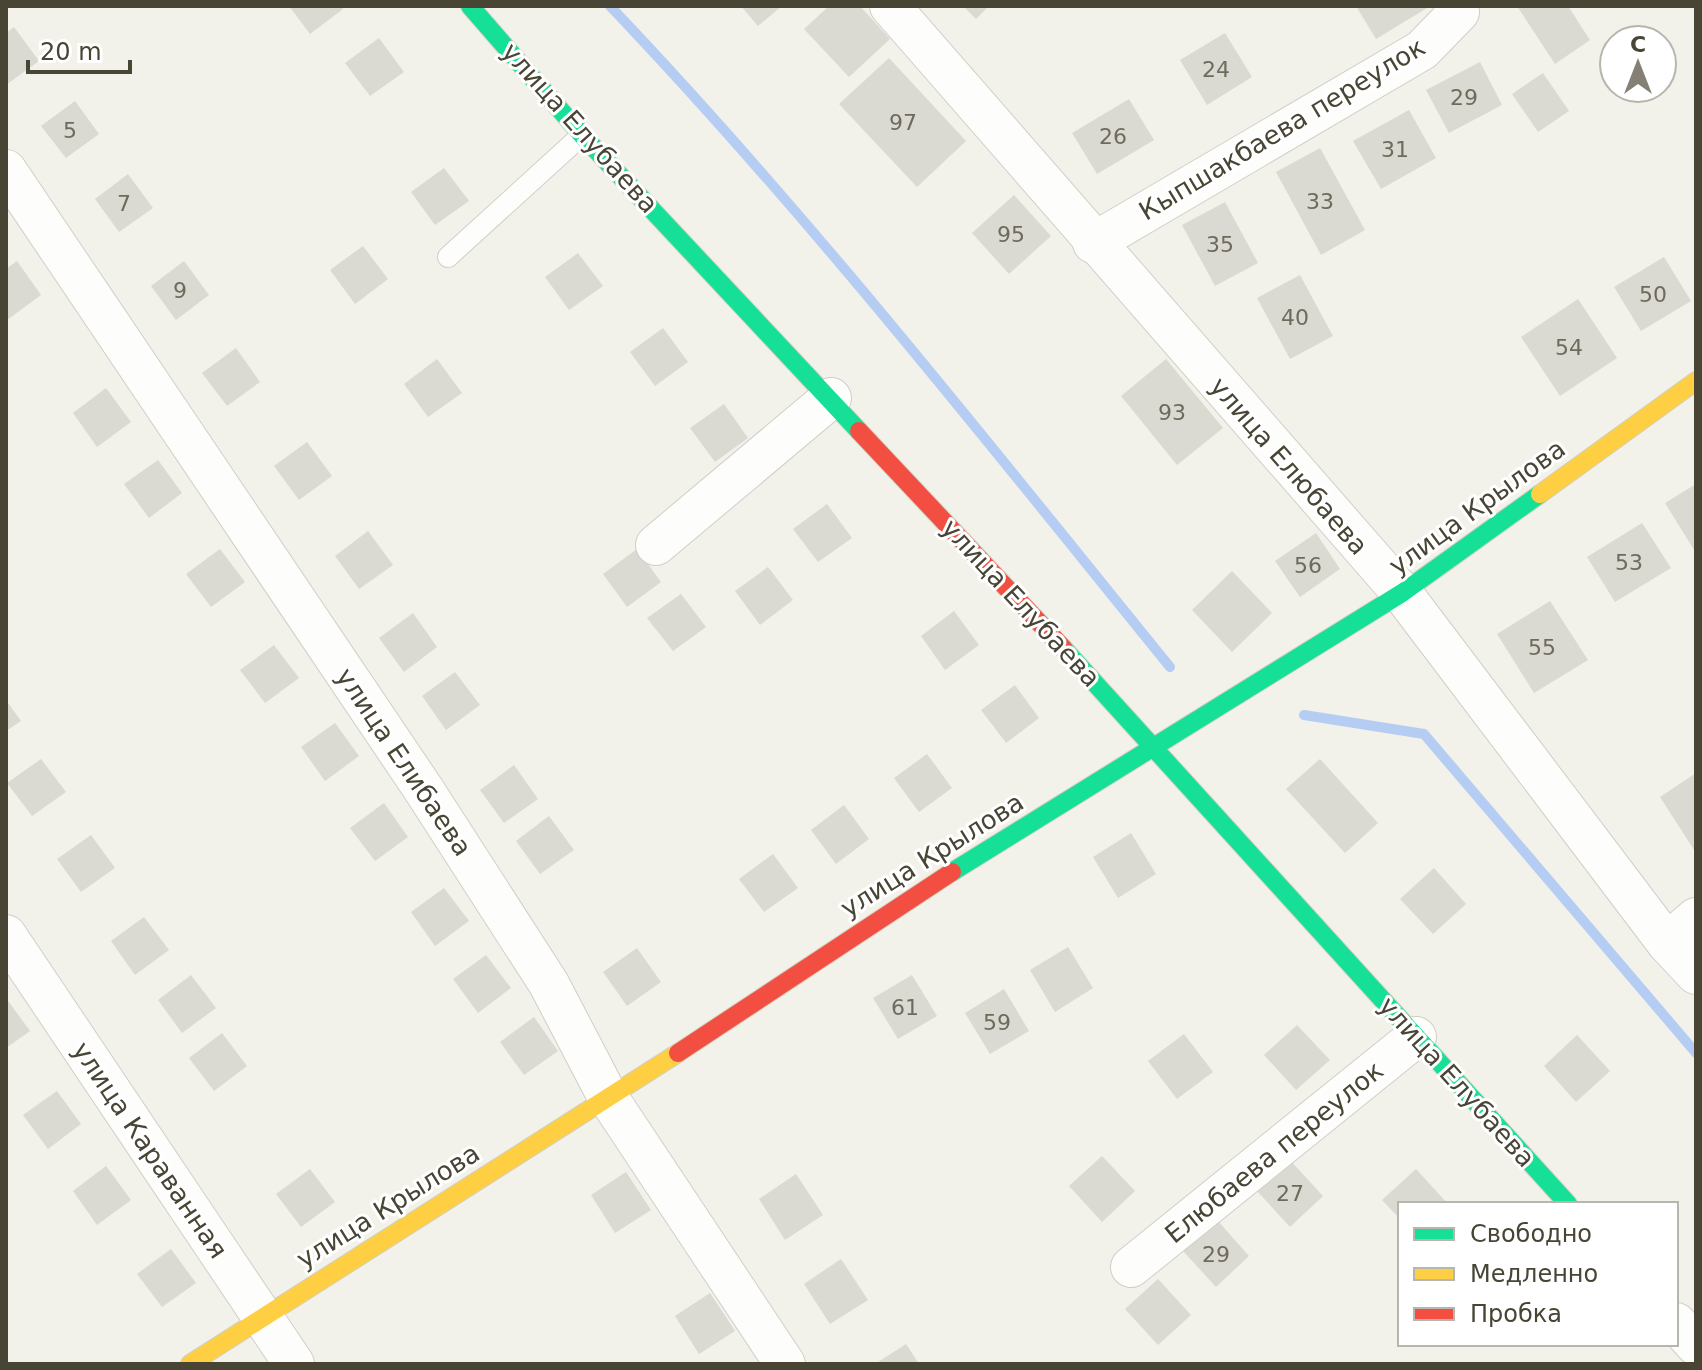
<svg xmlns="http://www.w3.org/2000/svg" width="1702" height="1370" font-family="'DejaVu Sans',sans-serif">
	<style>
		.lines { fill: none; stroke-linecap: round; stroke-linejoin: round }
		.stream { stroke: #b6cdf3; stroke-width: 10 }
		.building { fill: #dbdad2 }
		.lane-casing { stroke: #d0cfc7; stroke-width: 22 }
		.street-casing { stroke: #d0cfc7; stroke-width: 42 }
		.fast-casing { stroke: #d1d1c0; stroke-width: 20 }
		.slow-casing { stroke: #d1d1c0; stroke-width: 20 }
		.jam-casing { stroke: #d1d1c0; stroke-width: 20 }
		.lane { stroke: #fdfdfc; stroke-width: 20 }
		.street { stroke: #fdfdfc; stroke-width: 40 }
		.fast { stroke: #16e098; stroke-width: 18 }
		.slow { stroke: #ffcf43; stroke-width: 18 }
		.jam { stroke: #f24e42; stroke-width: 18 }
		.labels { text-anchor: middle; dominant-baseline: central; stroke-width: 6; stroke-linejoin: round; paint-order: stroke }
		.number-label { font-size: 22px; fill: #6e6b5d }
		.street-label { font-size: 26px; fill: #484535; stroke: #fff }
	</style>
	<rect width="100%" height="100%" fill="#f2f1ea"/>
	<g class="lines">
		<g class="stream">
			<path d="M610,6C809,215 988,443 1170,667"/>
			<path d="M1304,715L1424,734L1696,1053"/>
		</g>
	</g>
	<g class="building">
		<path d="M289,6H341L343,9L310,34Z"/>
		<path d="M741,6H782L758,26Z"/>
		<path d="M829,6H860L890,39L849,77L804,29Z"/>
		<path d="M963,6H989L976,19Z"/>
		<path d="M1356,6H1426L1427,8L1376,39Z"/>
		<path d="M1517,6H1568L1590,40L1555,64Z"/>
		<path d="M14,27L39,61L6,85V33Z"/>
		<path d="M1225,33L1252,77L1207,105L1180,60Z"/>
		<path d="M379,38L404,72L370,96L345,63Z"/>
		<path d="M889,58L966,141L917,187L839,104Z"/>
		<path d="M1480,62L1502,105L1449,133L1426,90Z"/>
		<path d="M1543,73L1569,111L1538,132L1512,94Z"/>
		<path d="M1129,99L1154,140L1097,174L1072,133Z"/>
		<path d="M75,101L99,134L66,158L41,126Z"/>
		<path d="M1409,110L1436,158L1381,189L1353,141Z"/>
		<path d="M1320,148L1365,230L1321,255L1276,172Z"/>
		<path d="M444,168L469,201L435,225L411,192Z"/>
		<path d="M128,174L153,208L119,232L95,199Z"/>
		<path d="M1014,195L1051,236L1009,274L972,233Z"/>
		<path d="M1225,202L1258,263L1215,286L1182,225Z"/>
		<path d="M363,246L388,279L355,304L330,270Z"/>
		<path d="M578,253L603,286L569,310L545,277Z"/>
		<path d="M1664,257L1691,301L1641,331L1614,287Z"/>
		<path d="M17,261L41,295L7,320L6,269Z"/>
		<path d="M184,261L209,295L176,320L151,286Z"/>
		<path d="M1300,275L1333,336L1290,359L1257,298Z"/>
		<path d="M1578,299L1617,358L1560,396L1521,337Z"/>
		<path d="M663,328L688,362L655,386L630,352Z"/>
		<path d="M236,348L260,382L227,406L202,373Z"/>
		<path d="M437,359L462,393L428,417L404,384Z"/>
		<path d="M1166,359L1223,428L1177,465L1121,396Z"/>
		<path d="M106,388L131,422L97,447L73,413Z"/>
		<path d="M724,404L748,438L715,462L690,428Z"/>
		<path d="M307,442L332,476L299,500L274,466Z"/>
		<path d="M158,460L182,493L149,518L124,484Z"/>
		<path d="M1696,484V553L1665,503Z"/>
		<path d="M827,504L852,538L818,562L793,529Z"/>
		<path d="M1642,523L1671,568L1615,602L1587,557Z"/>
		<path d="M368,531L393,565L359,589L335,556Z"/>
		<path d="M1316,533L1340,569L1300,597L1275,561Z"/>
		<path d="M220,549L245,582L211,607L186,574Z"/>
		<path d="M637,549L661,582L627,607L603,574Z"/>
		<path d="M768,567L793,600L760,625L735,591Z"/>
		<path d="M1232,571L1272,613L1232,652L1192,610Z"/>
		<path d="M681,594L706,627L673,651L647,618Z"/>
		<path d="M1550,601L1588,660L1534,693L1497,634Z"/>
		<path d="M954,611L979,645L945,670L921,636Z"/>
		<path d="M413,613L437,647L404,672L379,638Z"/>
		<path d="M274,645L299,678L265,703L240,670Z"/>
		<path d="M455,672L480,705L446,730L422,696Z"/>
		<path d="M1015,685L1039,718L1006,743L981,710Z"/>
		<path d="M6,700L21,721L6,731Z"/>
		<path d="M335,723L359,756L325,781L301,747Z"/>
		<path d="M927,754L952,788L919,812L894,778Z"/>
		<path d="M41,759L66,792L32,816L7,783Z"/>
		<path d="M1320,759L1378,823L1345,853L1286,789Z"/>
		<path d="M514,765L538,799L504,823L480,790Z"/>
		<path d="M1696,773V853L1660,797Z"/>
		<path d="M384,803L408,837L375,861L350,828Z"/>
		<path d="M844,805L869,839L836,864L811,830Z"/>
		<path d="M549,816L574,850L540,874L516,841Z"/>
		<path d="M1131,833L1156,874L1118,898L1093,857Z"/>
		<path d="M91,835L115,868L81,892L57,859Z"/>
		<path d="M773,854L798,888L764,912L739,879Z"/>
		<path d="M1434,868L1466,904L1433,934L1400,899Z"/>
		<path d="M444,888L469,921L435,946L411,912Z"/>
		<path d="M144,917L169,950L135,975L111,941Z"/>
		<path d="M1068,947L1093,988L1055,1012L1030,970Z"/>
		<path d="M637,948L661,982L627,1006L603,972Z"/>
		<path d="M486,955L511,988L478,1013L453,979Z"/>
		<path d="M191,975L216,1008L182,1033L158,1000Z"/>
		<path d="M912,975L937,1016L898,1039L873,998Z"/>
		<path d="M1004,989L1029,1031L990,1054L965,1013Z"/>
		<path d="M6,998L30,1031L6,1048Z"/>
		<path d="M534,1017L558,1051L524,1075L500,1042Z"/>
		<path d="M1297,1025L1330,1060L1296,1090L1264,1055Z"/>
		<path d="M222,1033L247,1066L214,1091L189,1058Z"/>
		<path d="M1184,1034L1213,1072L1177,1099L1148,1061Z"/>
		<path d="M1577,1035L1610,1071L1576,1102L1544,1066Z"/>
		<path d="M57,1091L81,1124L48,1149L23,1115Z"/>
		<path d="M1102,1156L1135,1191L1102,1222L1069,1186Z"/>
		<path d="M1290,1160L1323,1196L1290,1227L1257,1191Z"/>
		<path d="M106,1166L131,1200L97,1225L73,1191Z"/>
		<path d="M310,1169L335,1202L301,1227L276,1194Z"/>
		<path d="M1416,1169L1448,1204H1400V1219L1382,1200Z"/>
		<path d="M626,1172L651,1210L615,1233L591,1195Z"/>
		<path d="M796,1174L823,1215L785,1240L759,1199Z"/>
		<path d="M1217,1220L1249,1256L1216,1287L1183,1251Z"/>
		<path d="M171,1249L196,1283L162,1307L137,1274Z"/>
		<path d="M841,1259L868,1300L830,1324L804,1284Z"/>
		<path d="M1158,1279L1191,1315L1158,1345L1125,1309Z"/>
		<path d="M710,1293L735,1331L699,1354L675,1316Z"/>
		<path d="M906,1344L919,1364H875Z"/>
	</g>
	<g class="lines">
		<g class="lane-casing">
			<path id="lane" d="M448,257L582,135"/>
		</g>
		<g class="street-casing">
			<g id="street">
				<path d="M890,6L1402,593L1667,943L1696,974"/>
				<path d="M6,170L424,790L549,984L609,1099L785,1364"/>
				<path d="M1093,243L1422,50L1459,12L1454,6"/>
				<path d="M656,545L831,398"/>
				<path d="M6,935L294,1364"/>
				<path d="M1667,943L1696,918"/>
				<path d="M1131,1267L1416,1037"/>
				<path d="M1676,1323L1696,1345"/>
			</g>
		</g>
		<g class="fast-casing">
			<g id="fast">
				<path d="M470,6L582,135L859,431"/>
				<path d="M1063,648L1568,1204"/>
				<path d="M952,872L1402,593L1540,494"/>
			</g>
		</g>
		<g class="slow-casing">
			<g id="slow">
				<path d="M1540,494L1696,381"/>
				<path d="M190,1364L678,1053"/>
			</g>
		</g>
		<g class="jam-casing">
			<g id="jam">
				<path d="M859,431L1063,648"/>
				<path d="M678,1053L952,872"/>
			</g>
		</g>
		<use href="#lane" class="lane"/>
		<use href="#street" class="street"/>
		<use href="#fast" class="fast"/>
		<use href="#slow" class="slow"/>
		<use href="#jam" class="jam"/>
	</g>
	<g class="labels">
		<g class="number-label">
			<text x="1216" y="69">24</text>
			<text x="1464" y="97">29</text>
			<text x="903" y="122">97</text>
			<text x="70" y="130">5</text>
			<text x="1113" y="136">26</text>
			<text x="1395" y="149">31</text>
			<text x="1320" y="201">33</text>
			<text x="124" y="203">7</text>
			<text x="1011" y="234">95</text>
			<text x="1220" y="244">35</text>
			<text x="180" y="290">9</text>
			<text x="1653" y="294">50</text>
			<text x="1295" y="317">40</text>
			<text x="1569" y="347">54</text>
			<text x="1172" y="412">93</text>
			<text x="1629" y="562">53</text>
			<text x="1308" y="565">56</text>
			<text x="1542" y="647">55</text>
			<text x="905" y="1007">61</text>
			<text x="997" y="1022">59</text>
			<text x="1290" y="1193">27</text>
			<text x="1216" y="1254">29</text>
		</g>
		<g class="street-label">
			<text transform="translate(580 128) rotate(48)">улица Елубаева</text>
			<text transform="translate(1282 129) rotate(-31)">Кыпшакбаева переулок</text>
			<text transform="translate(1289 466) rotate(49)">улица Елюбаева</text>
			<text transform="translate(1477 507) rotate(-36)">улица Крылова</text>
			<text transform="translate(1021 603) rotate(47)">улица Елубаева</text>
			<text transform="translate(404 762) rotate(56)">улица Елибаева</text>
			<text transform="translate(932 855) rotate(-32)">улица Крылова</text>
			<text transform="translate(1457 1082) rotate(48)">улица Елубаева</text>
			<text transform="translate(150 1150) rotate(56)">улица Караванная</text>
			<text transform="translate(1274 1152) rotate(-39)">Елюбаева переулок</text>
			<text transform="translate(388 1206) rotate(-32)">улица Крылова</text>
		</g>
	</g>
	<rect width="1702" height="1370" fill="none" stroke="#484535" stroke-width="16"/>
	<rect x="1398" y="1202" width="280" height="144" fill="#ffffff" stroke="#b6b5ae" stroke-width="2"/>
	<rect x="1414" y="1228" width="40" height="12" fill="#16e098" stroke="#b6b5ae" stroke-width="2"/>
	<text x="1470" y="1242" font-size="24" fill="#484535">Свободно</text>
	<rect x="1414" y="1268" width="40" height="12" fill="#ffcf43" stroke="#b6b5ae" stroke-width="2"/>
	<text x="1470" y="1282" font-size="24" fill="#484535">Медленно</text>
	<rect x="1414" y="1308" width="40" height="12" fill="#f24e42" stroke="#b6b5ae" stroke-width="2"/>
	<text x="1470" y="1322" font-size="24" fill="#484535">Пробка</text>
	<g transform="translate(1638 64)"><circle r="38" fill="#ffffff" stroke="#b6b5ae" stroke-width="2"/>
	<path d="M0-6L14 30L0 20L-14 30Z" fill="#848174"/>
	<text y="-12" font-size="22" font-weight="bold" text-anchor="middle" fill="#484535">С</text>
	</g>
	<path d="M28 60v12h102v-12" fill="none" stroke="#484535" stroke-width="4"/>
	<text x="40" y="60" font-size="24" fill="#484535" stroke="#ffffff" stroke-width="6" paint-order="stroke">20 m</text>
</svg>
